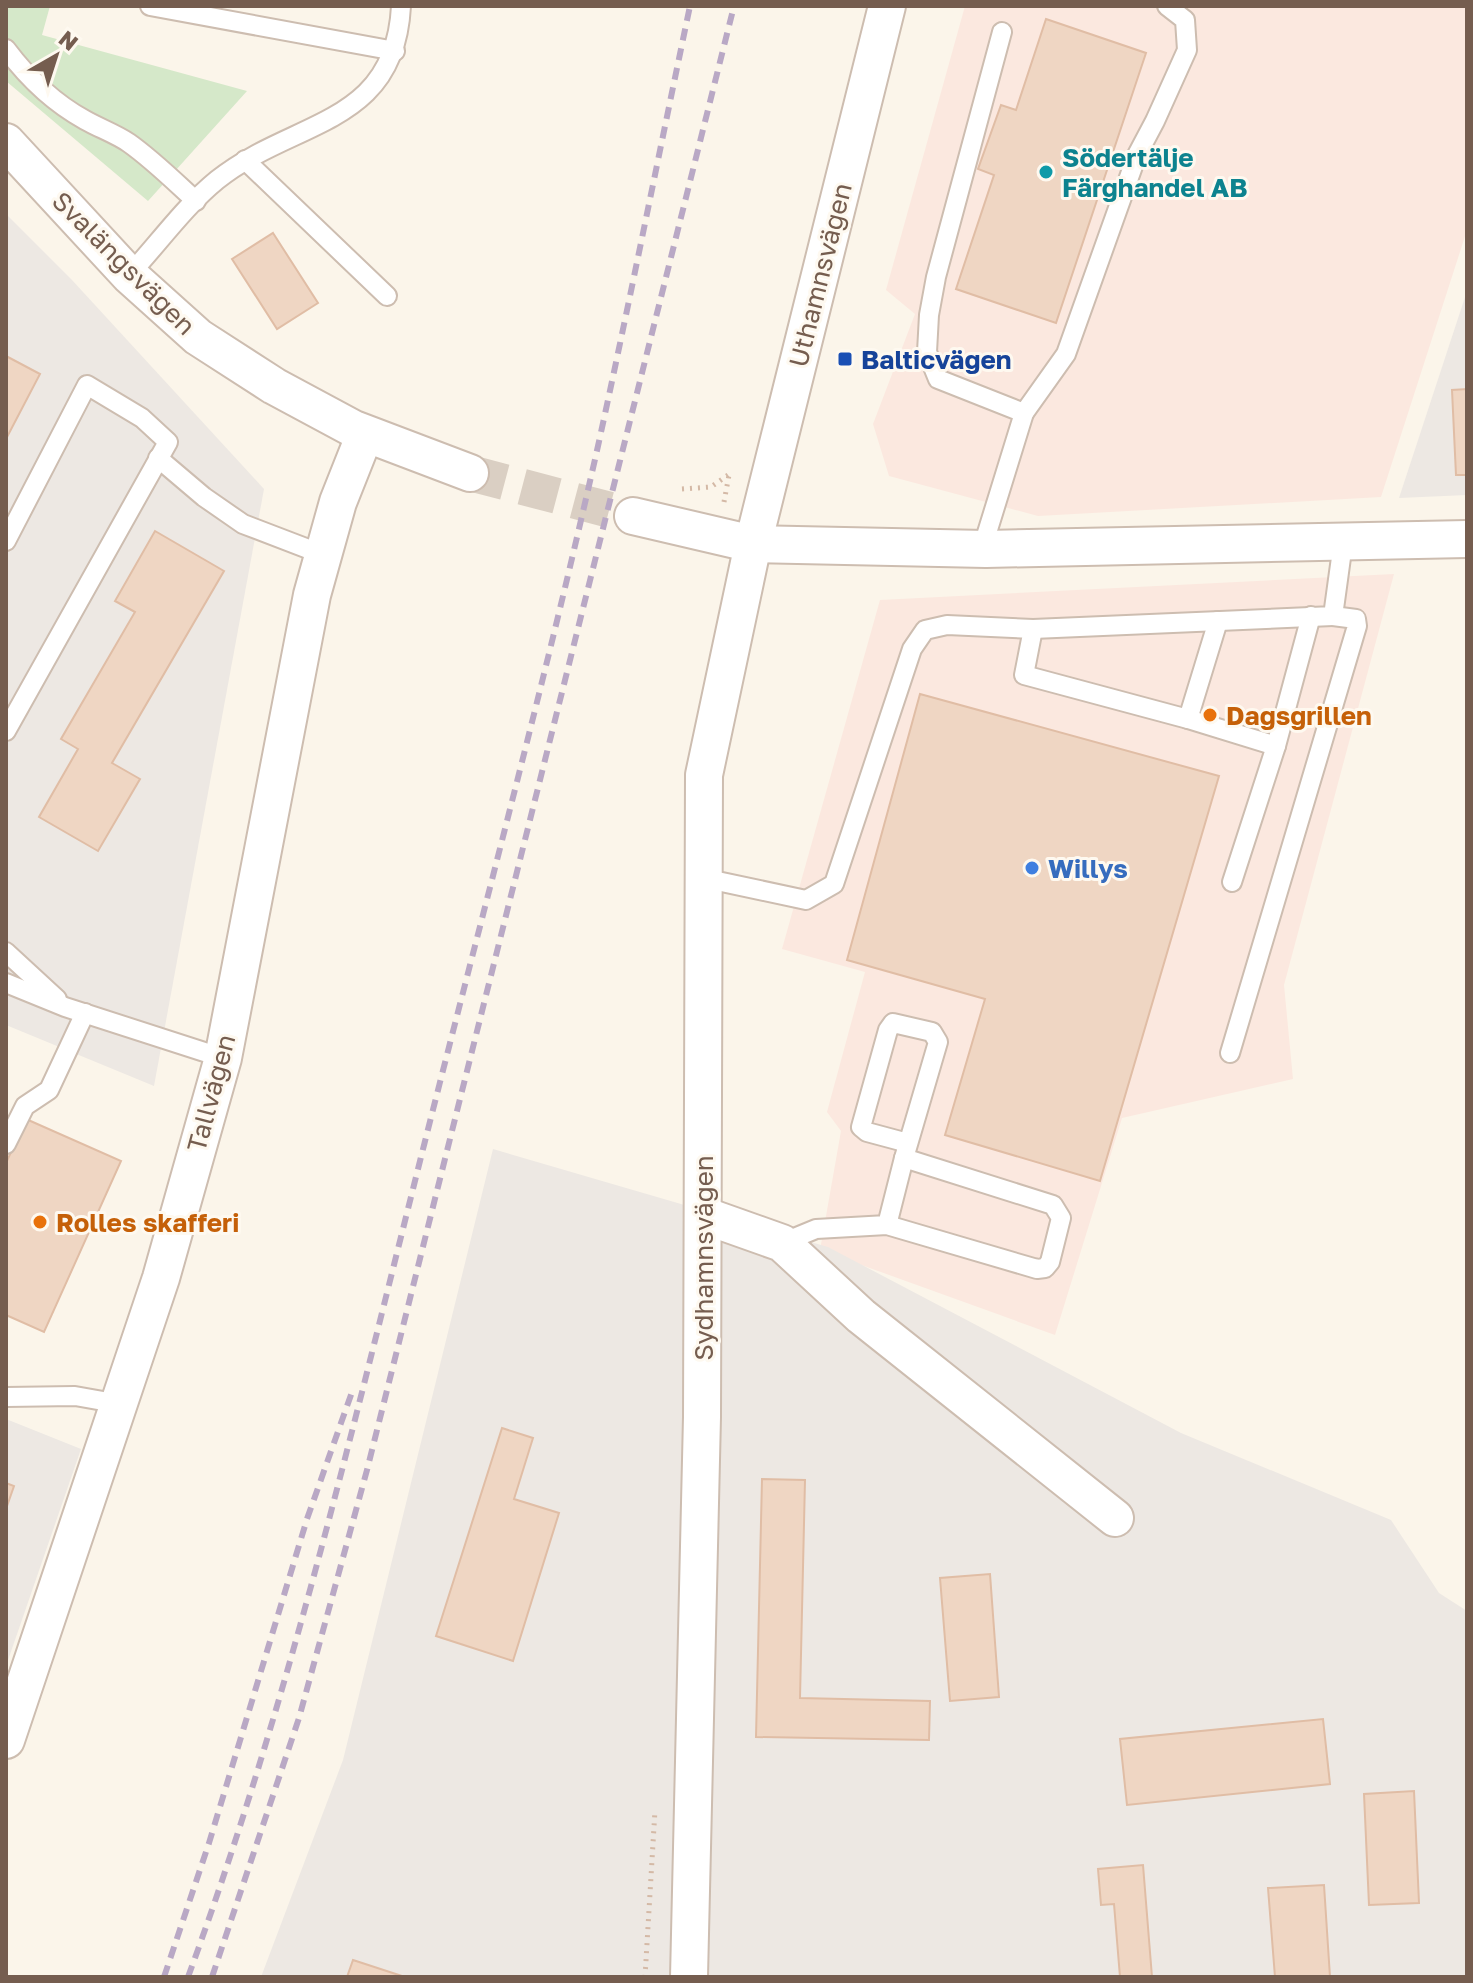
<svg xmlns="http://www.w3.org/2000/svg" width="1473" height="1983" font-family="'Golos Text',sans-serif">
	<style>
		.commercial { fill: #fbe8df }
		.industrial { fill: #ede8e3 }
		.green { fill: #d5e8c9 }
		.building { fill: #efd6c3; stroke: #e0bda5; stroke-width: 2 }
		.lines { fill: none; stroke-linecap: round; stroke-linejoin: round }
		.minor-tunnel { stroke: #dacfc3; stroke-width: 36; stroke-dasharray: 36 18; stroke-linecap: butt }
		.service-casing { stroke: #cdbdb0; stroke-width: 22 }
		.minor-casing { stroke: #cdbdb0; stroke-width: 40 }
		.path { stroke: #d4b9a6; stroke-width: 5; stroke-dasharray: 2 6; stroke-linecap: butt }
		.service { stroke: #fff; stroke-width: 18 }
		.minor { stroke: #fff; stroke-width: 36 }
		.rail { stroke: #b9a8c5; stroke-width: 6; stroke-dasharray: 12 8; stroke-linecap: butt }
		.culture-dot { fill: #0f9aa8; stroke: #fef9f0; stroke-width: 3 }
		.transit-dot { fill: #1a4fb4; stroke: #fef9f0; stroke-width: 3 }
		.food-dot { fill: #e8710a; stroke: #fef9f0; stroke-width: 3 }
		.shop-dot { fill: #3f7fe0; stroke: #fef9f0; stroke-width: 3 }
		.labels { text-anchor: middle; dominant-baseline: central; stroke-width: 6; stroke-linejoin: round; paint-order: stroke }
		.culture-label { font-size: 26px; font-weight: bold; fill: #0d838f; stroke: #fef9f0; text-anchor: start }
		.street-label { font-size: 26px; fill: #755d4f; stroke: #fef9f0 }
		.transit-label { font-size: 26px; font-weight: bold; fill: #164399; stroke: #fef9f0; text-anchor: start }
		.food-label { font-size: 26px; font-weight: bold; fill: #c56008; stroke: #fef9f0; text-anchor: start }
		.shop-label { font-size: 26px; font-weight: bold; fill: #366cbe; stroke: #fef9f0; text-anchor: start }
	</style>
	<rect width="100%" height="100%" fill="#fbf5ea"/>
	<g class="commercial">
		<path d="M965,6H1467V230L1381,497L1038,516L889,476L873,424L915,314L886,290Z"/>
		<path d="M1394,574L1284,985L1293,1079L1122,1118L1055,1335L820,1250L841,1131L827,1112L865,972L782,949L880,600Z"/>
	</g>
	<g class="industrial">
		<path d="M6,214L72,280L264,489L154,1086L6,1025Z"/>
		<path d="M1467,291V495L1399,498Z"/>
		<path d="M493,1149L828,1247L1181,1433L1391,1520L1439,1593L1467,1611V1977H261L343,1760Z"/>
		<path d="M6,1419L81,1449L6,1666Z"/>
	</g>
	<path class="green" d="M6,6H50L42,35L247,91L148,201L6,81Z"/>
	<g class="building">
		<path d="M1046,19L1146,53L1056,323L956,289L994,175L978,169L1001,105L1016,110Z"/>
		<path d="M273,233L318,303L277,329L232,259Z"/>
		<path d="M6,356L40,374L6,439Z"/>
		<path d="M1467,389V475H1456L1452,390Z"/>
		<path d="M155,531L224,571L112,763L140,779L98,851L39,817L78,749L61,739L135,612L115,601Z"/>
		<path d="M920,694L1219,776L1100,1181L945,1135L985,999L847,960Z"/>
		<path d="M26,1119L121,1161L44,1332L6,1315V1163Z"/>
		<path d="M502,1428L533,1438L514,1499L559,1513L513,1661L436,1636Z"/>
		<path d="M762,1479L805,1480L800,1698L930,1701L929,1740L756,1737Z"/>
		<path d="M6,1483L14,1486L6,1509Z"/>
		<path d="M990,1574L999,1697L950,1701L940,1578Z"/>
		<path d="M1323,1719L1330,1784L1127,1805L1120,1739Z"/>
		<path d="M1414,1791L1419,1903L1369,1905L1364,1794Z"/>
		<path d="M1143,1865L1152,1977H1120L1114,1904L1101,1905L1098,1869Z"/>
		<path d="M1324,1885L1330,1977H1275L1268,1888Z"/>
		<path d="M353,1960L405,1977H347Z"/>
	</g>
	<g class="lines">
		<path class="minor-tunnel" d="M470,473L633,516"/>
		<g class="service-casing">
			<g id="service">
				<path d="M150,6L395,51"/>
				<path d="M6,49C27,77 54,103 85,120C99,128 116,134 129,143C153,160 174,181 196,201"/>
				<path d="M245,160L387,296"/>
				<path d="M129,275C158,244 184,207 217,180C293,119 395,127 401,6"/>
				<path d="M1024,413L1066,354L1137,155L1155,121L1187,50L1185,20L1167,6"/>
				<path d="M158,458L204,497L243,524L324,555"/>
				<path d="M6,541L87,385L142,418L168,442L6,731"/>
				<path d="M982,549L1024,413L938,379L927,352L929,315L936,277L1002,32"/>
				<path d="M1033,629L1024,675L1188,719L1218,621"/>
				<path d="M1188,719L1276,746L1232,882"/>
				<path d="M1276,746L1311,616"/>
				<path d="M703,878L806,900L834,884L912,649L925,630L947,625L1033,629L1333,616L1343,543"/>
				<path d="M6,952L57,999"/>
				<path d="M6,983L65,1007L223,1058"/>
				<path d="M1230,1053L1357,626L1356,619L1333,616"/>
				<path d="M6,1144L25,1106L49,1090L85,1013"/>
				<path d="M904,1158L938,1042L932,1032L893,1023L888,1030L861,1127L867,1132L908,1143"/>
				<path d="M782,1243L816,1229L887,1225L1037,1269L1045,1268L1050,1262L1061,1218L1053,1205L904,1158L887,1225"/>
				<path d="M6,1397L75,1396L120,1404"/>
			</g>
		</g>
		<g class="minor-casing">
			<g id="minor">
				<path d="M6,142L129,275L198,337L274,386L354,429L470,473"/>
				<path d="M633,516L753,544L986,549L1467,539"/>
				<path d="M703,1215L782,1243L861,1316L1115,1518"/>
				<path d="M6,1740L161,1278L223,1058L312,595L338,502L365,434"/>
				<path d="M689,1977L702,1417L704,775L753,544L887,6"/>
			</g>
		</g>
		<g class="path">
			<path d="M682,489L711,487L728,475"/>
			<path d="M724,502L729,475"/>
			<path d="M645,1977L655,1810"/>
		</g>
		<use href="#service" class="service"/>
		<use href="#minor" class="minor"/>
		<g class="rail">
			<path d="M164,1977L209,1843L307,1519L352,1392"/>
			<path d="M188,1977C286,1711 351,1435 420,1161C480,923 544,686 598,446C630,300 659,153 690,6"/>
			<path d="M212,1977L299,1718L367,1470L734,6"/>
		</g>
	</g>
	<circle class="culture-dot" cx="1046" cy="172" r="8"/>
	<rect class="transit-dot" x="837" y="351" width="16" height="16" rx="4"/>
	<g class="food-dot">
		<circle cx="1210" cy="715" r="8"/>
		<circle cx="40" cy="1222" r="8"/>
	</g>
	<circle class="shop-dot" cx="1032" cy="868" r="8"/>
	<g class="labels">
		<g class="culture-label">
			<text x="1062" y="157">Södertälje<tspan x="1062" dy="30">Färghandel AB</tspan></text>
		</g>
		<g class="street-label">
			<text transform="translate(124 263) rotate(45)">Svalängsvägen</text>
			<text transform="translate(820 275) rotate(-76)">Uthamnsvägen</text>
			<text transform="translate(211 1093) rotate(-75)">Tallvägen</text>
			<text transform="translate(703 1258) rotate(-90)">Sydhamnsvägen</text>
		</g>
		<g class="transit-label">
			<text x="861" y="359">Balticvägen</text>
		</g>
		<g class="food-label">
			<text x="1226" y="715">Dagsgrillen</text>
			<text x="56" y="1222">Rolles skafferi</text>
		</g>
		<g class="shop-label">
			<text x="1048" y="868">Willys</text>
		</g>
	</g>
	<rect width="1473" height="1983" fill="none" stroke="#755d4f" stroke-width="16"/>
	<g transform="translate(56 56) rotate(39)" stroke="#fef9f0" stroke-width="6" paint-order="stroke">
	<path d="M0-6L14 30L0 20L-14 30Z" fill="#755d4f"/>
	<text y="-12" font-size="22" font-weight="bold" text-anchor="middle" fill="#755d4f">N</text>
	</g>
</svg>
